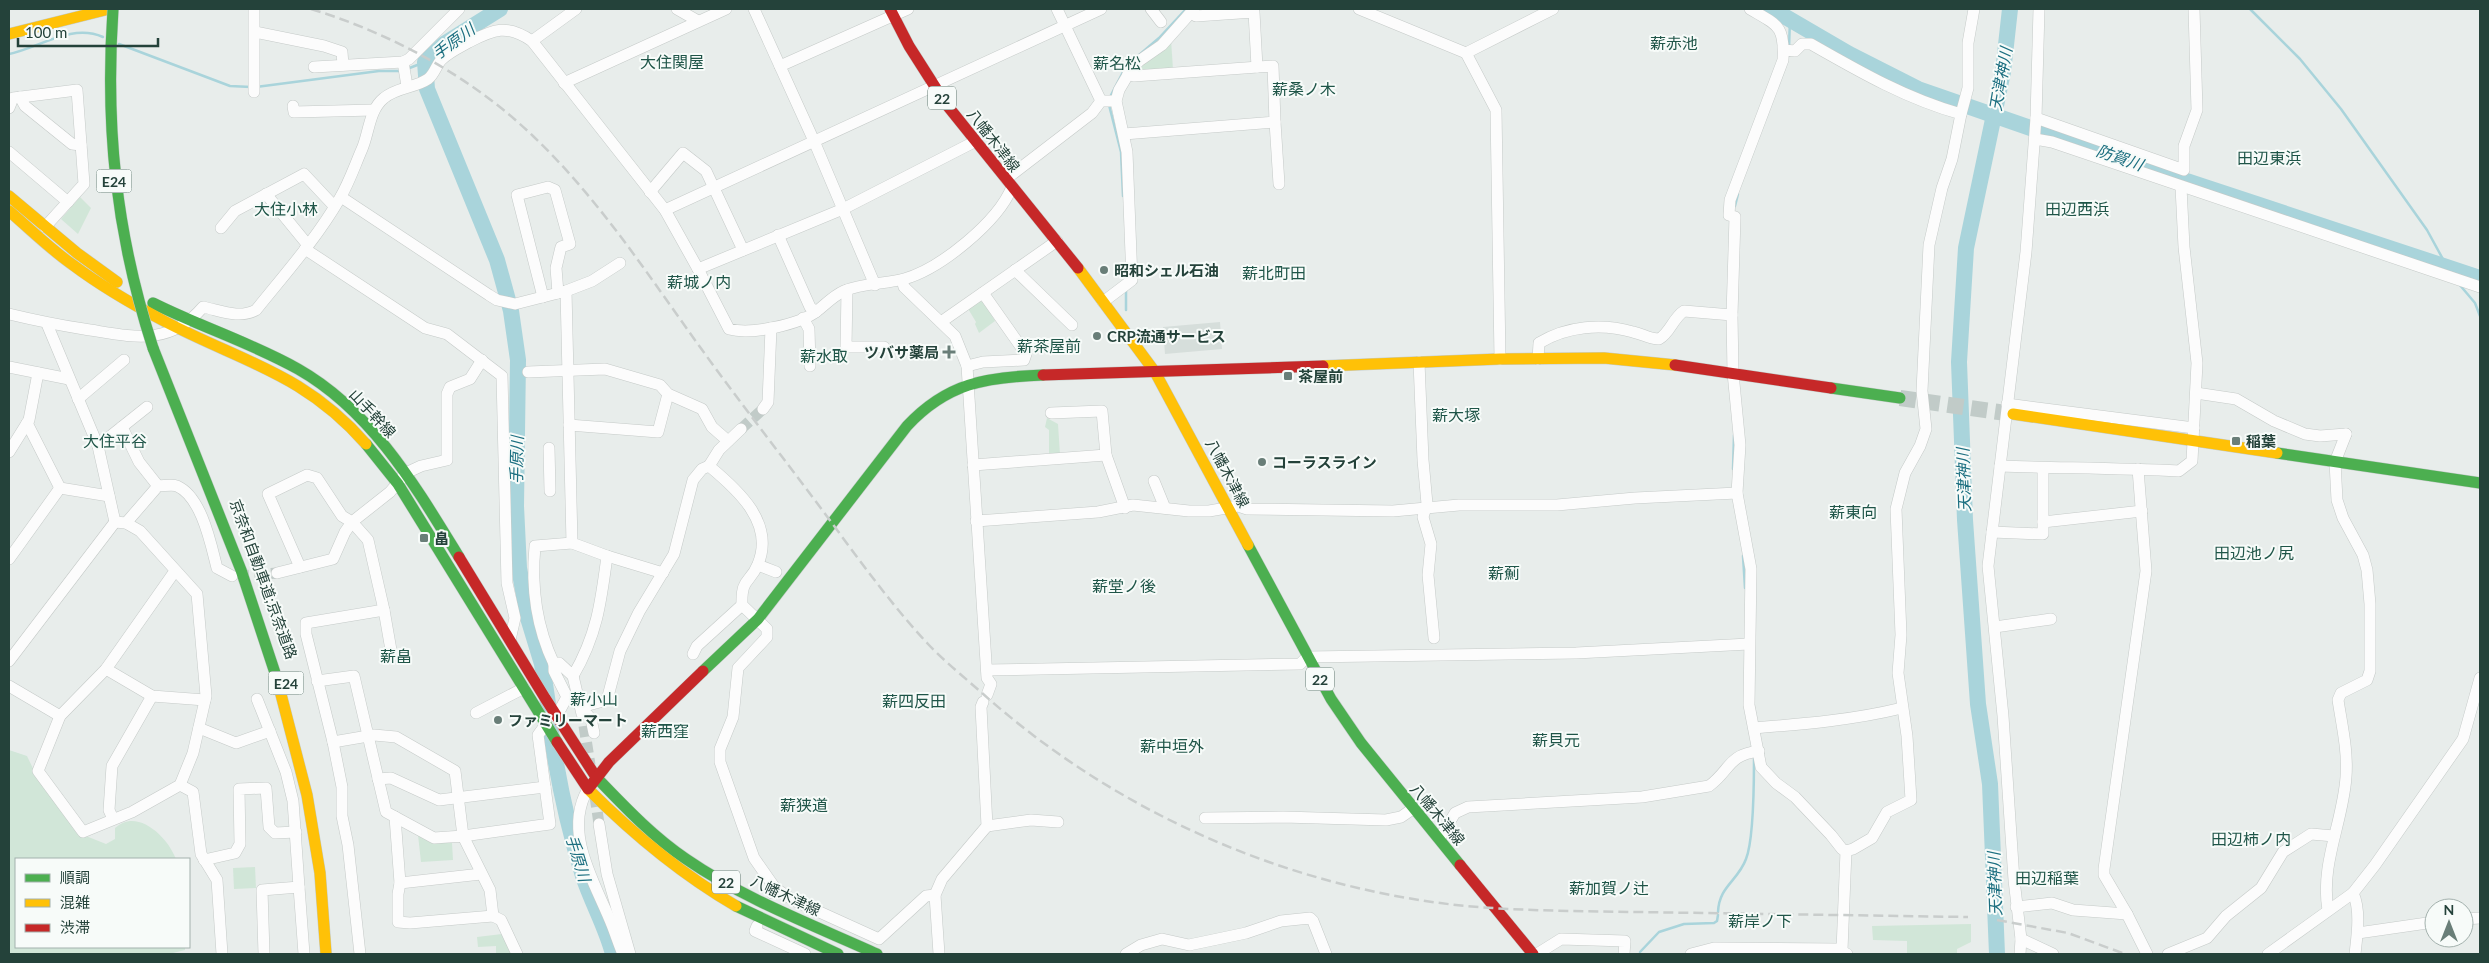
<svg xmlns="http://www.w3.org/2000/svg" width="2489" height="963" font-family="Lato,'Noto Sans JP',sans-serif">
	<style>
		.built { fill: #d6dedb }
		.green { fill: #d1e6d8 }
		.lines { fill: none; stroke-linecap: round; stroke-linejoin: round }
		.stream { stroke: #a9d4db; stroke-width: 2.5 }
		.river { stroke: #a9d4db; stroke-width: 16 }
		.street-tunnel { stroke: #c1cbc8; stroke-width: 11; stroke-dasharray: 11 5.5; stroke-linecap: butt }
		.secondary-tunnel { stroke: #c1cbc8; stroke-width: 16; stroke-dasharray: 16 8; stroke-linecap: butt }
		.street-casing { stroke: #c5cac8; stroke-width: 12 }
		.fast-casing { stroke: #c3cbc8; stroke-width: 12 }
		.slow-casing { stroke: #c3cbc8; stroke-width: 12 }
		.jam-casing { stroke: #c3cbc8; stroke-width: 12 }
		.street { stroke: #fcfcfc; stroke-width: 11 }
		.fast { stroke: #4caf50; stroke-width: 11 }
		.slow { stroke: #ffc107; stroke-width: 11 }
		.jam { stroke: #c62828; stroke-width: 11 }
		.rail { stroke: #c9cdcc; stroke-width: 2.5; stroke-dasharray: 10 5; stroke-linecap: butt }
		.fast-bridge-casing { stroke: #c3ccc9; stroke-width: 12; stroke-linecap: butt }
		.fast-bridge { stroke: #4caf50; stroke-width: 11 }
		.poi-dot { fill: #697e78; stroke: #f7fbf9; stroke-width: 2 }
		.labels { text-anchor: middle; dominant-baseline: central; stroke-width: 4; stroke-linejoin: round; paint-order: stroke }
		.shield { fill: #f7fbf9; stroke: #637a73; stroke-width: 1 }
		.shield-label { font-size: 14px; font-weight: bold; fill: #24423a }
		.street-label { font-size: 15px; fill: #24423a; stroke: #f7fbf9 }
		.poi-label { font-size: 15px; font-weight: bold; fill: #24423a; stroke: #f7fbf9; text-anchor: start }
		.water-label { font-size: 16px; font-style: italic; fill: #1c6f80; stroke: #f7fbf9 }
		.neighbourhood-label { font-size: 16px; fill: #1f5548; stroke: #f7fbf9 }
	</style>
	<rect width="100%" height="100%" fill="#e8edeb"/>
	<path class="built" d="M1220,322L1222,349L1165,354L1163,327Z"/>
	<g class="green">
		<path d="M1171,39L1173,70L1133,74Z"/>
		<path d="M80,197L91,208L78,234L61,219Z"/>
		<path d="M977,301L984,302L995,321L979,333L975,324L976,322L967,307Z"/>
		<path d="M1047,418L1058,424L1060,455L1049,456V430L1045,427Z"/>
		<path d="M9,750L27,756L39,781L76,832L106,844L115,839V828C137,807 168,837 176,859H16V947H185V950L169,954H9Z"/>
		<path d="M418,835L435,843H452L453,860L421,862Z"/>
		<path d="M255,867L256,888L234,889L233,868Z"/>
		<path d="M1971,924V942L1957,949V954H1907V941L1873,940L1872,926Z"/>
		<path d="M502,934L511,953L496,954V946L478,947L477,937Z"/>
	</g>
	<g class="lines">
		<g class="stream">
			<path d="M2250,9L2300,59L2341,109L2427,230L2450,272"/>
			<path d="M119,44L230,86L251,87"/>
			<path d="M1789,48L1790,19"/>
			<path d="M9,54C39,48 71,23 103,37"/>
			<path d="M1139,55L1159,38L1186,9"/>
			<path d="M407,69L425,62"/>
			<path d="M256,87L379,71H402"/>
			<path d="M1110,97L1123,72"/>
			<path d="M1109,105L1121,152L1123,196"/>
			<path d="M1735,206L1738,194"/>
			<path d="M2459,284L2475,303L2480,316"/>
			<path d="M1126,310V289"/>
			<path d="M1733,469L1734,435"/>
			<path d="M1743,556L1745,588"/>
			<path d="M1718,912C1719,886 1738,881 1746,859C1754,839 1754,781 1754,758"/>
			<path d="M1640,952L1659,932L1684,924L1714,923L1717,921L1718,915"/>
		</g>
		<g class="river">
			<path d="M500,9L444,44L425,62L427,89L497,260L511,311L518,360L516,506L519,568L528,618L542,664L548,704"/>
			<path d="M1772,9L1849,54L1918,89L2108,155L2480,278"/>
			<path d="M551,731C558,782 568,827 583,876C592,903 606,927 613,954"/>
			<path d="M1997,954L1990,784L1978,704L1965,520L1959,362L1966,248L2003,72L2010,9"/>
		</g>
		<g class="street-tunnel">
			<path d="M741,429L763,409"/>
			<path d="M238,576L277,573"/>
			<path d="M584,726L590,765"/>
			<path d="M595,796L599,824"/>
		</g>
		<path class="secondary-tunnel" d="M1900,398L2013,414"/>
		<g class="street-casing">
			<g id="street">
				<path d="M254,9V92"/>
				<path d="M677,9L698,21"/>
				<path d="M754,9L814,141L875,285"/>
				<path d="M1057,9L1101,101"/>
				<path d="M1151,9L1161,22"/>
				<path d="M1359,9L1466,53L1496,110L1500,359"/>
				<path d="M1750,9C1777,25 1785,25 1783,60L1730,200L1729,215L1735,217L1732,315L1733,373L1740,445L1737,493L1751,569L1749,705L1761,767L1776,783L1795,797L1831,835L1842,849L1846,851L1853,849L1872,838L1887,812L1911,800L1907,736L1898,673L1901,635L1896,509L1905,473L1920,446L1926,429L1922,391L1929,245L1942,188L1952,159L1961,114C1907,99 1860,72 1811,44H1802L1795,51L1784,50"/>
				<path d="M1191,13L1196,16L1254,12L1257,67"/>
				<path d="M255,32L324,46L342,52L343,65"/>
				<path d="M532,41L576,9"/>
				<path d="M1466,53L1553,9"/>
				<path d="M780,66L908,9"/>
				<path d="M314,67L403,62"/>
				<path d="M564,83L726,9"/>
				<path d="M407,86L403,62L409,59L459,9"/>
				<path d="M20,97L25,106L72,144L81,145"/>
				<path d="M293,106L294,112L374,110"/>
				<path d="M9,108L13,98L77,90L84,184L45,227"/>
				<path d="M1961,114L1968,88V43L1974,9"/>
				<path d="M2036,118L2184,170V146L2197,110L2194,9"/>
				<path d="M1275,122L1279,184"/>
				<path d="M1124,134L1275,122L1273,66L1134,76L1128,74"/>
				<path d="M2035,139L2052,142L2480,287"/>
				<path d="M9,152L68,202"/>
				<path d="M1006,179L1092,113L1101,101H1116"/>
				<path d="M650,192L683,153L706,171L743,250"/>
				<path d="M266,194L307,244"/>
				<path d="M341,197L489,295L497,300L515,304L566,291L592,281L620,263"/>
				<path d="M665,210L1101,9"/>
				<path d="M221,228L235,211L304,174L334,206"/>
				<path d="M778,235L810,307L816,312"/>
				<path d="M305,249L425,328L447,334L502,376L507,583L515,618L510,640"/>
				<path d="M698,269L843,209L976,141"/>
				<path d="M1015,270L1072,325"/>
				<path d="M902,280L904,287L955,336L967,366L987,678L991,684L987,695"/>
				<path d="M847,290L846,347H884"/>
				<path d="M543,297L517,195L548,187L555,190L570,244L561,247L556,268L558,293"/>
				<path d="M1103,302L1132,280L1127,152L1116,101L1119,90L1132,68L1139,61L1162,45L1194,9"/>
				<path d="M9,314C34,320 58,325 84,329C130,336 168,348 203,307C222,311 239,319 256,310C285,274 317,238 340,198C349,183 355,165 362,149C369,133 369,110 384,98C397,87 415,88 428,79C434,75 436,66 441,60C449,52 460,47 469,42C494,29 507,24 532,41L665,210L698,269L729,329C750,335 799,325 817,311C826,304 833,296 844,291C862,283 885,284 904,279C940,269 998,222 1012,187"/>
				<path d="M803,318L809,329L810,366"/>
				<path d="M941,322L1057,241"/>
				<path d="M47,324L98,446L115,522"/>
				<path d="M1538,359L1539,343C1567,326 1602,323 1633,332C1643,334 1649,339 1659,339C1670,333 1673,318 1684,311L1732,315"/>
				<path d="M1419,362L1423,460L1427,504L1423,517L1431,544L1428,575L1434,638"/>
				<path d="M967,366L983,362L1024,360L1026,354L983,293"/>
				<path d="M9,367L69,379"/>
				<path d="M528,372L605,369L660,385L668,394L702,409L712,427L728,441"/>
				<path d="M2196,393L2236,399L2274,421L2305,434L2320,436L2346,434"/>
				<path d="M78,399L124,360"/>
				<path d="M2007,404L2194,428"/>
				<path d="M763,409L768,402L771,328"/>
				<path d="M1051,413L1102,411L1106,455L1125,508"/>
				<path d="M27,423L60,488L109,496"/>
				<path d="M569,425L658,432L668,394"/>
				<path d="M122,427L139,462L158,486"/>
				<path d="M741,429L719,450L709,466C738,490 775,523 758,564C750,584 741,577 742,605L767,629V637L738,668L733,717L720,749V762L754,858L775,888L772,893"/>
				<path d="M98,446L147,407"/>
				<path d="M549,448L550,491"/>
				<path d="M9,452L29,420L38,373"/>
				<path d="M973,465L1106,455"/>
				<path d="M2000,466C2060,468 2119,468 2179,471L2192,461L2197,363L2184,247L2181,187"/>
				<path d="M2138,469L2146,571L2104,869V875L2127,914L2147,954"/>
				<path d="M1154,481L1165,508"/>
				<path d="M976,521L1098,512L1133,505L1189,511H1209L1238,506L1247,509L1393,511L1459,505H1557L1635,498L1737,493"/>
				<path d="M115,522L126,523L140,531L197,594L206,696L193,753L180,785L132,812L83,832L38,771L60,716L106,669L175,571"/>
				<path d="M2043,522L2142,511"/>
				<path d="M126,523L158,486C164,486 172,484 177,486C202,497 211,545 217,568L232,576"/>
				<path d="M1992,532L2043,534V469"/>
				<path d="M607,556L663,573"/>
				<path d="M9,559L60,488"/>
				<path d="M758,565L776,572"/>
				<path d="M300,567L268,494L307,475L317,478L342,516L352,522L368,540L384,610L306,623V634L333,742L342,787V816L348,845L360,954"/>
				<path d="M277,573L333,559L345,532L352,522L390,492L406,473L421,466L447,460V394L450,387L470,379L482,360"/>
				<path d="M384,610L391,650"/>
				<path d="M1995,627L2051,619"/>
				<path d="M693,654L697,646L742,605"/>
				<path d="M9,661L115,522"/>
				<path d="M554,664C536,626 531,587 535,546L572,543"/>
				<path d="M106,669L152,696L205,700"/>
				<path d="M987,670L1300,664L1307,657L1576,653L1749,644"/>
				<path d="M573,676L582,714"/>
				<path d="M317,681L354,676L386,812L434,838L463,836L490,890L493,916"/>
				<path d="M9,686L60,716"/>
				<path d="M257,699L286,772L293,801L299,887"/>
				<path d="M476,713L524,688"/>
				<path d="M556,717L567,697L554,671V664L559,663L573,676C597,635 601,602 607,556L572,543L566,291"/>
				<path d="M199,728L236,743L270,731"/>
				<path d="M1754,728C1804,724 1853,720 1902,708"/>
				<path d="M594,733L591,719L581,707L607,700L620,651L639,612L674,554L693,480L702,469L709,466"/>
				<path d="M333,742L374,735L396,737L455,771L463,836L550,824L538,735L546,724"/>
				<path d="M378,779L391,778L439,800L545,787"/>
				<path d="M180,785L193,792L201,854L217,880L222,954"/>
				<path d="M588,789C562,833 596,884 612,925C616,935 619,945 623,954"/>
				<path d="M395,817L400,883L398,894V922L410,923L493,916L501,920L517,954"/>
				<path d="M1205,818L1283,817L1386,820L1401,817L1414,808"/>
				<path d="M113,819L109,810L112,766L152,696"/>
				<path d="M599,824L607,874L630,954"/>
				<path d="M987,826L1031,820L1058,822"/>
				<path d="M1440,838L1455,813L1468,807L1642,797L1709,786C1731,770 1727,755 1759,751"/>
				<path d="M204,860L235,853L240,844L239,789L266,788L269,827L275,833L296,832"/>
				<path d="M400,883L481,874"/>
				<path d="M775,888L793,900L879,939L926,896L935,895"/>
				<path d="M2353,893C2361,910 2357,936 2355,954"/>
				<path d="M2016,907L2052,903L2073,910L2127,914"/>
				<path d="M2328,910C2320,864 2343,822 2346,777C2348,751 2342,726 2338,700L2341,693L2367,680L2370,671V604L2367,570L2363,555L2343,518L2337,500L2335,462L2346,434"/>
				<path d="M2464,919L2480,918"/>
				<path d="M757,926L755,931L805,954"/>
				<path d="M2358,933L2434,922"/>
				<path d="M2021,939L2053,954"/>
				<path d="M1842,950L1846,851"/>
				<path d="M264,954L262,890L299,887L304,954"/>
				<path d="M939,954L935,895L942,879L987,826L981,707L983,702"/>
				<path d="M1126,954L1141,945L1162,939L1189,945L1246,933L1281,921L1310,918L1313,921L1326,954"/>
				<path d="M1537,954L1561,939L1625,941L1624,954"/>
				<path d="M1691,954L1714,948L1837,949L1847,954"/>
				<path d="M2020,954L2021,939L2014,880L2003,716L1988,566L2026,252L2036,118L2039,9"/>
				<path d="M2168,954L2207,938L2226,916L2261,888L2283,852L2311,834L2334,836"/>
				<path d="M2268,954L2353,893L2375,865L2463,739L2480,678"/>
			</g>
		</g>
		<g class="fast-casing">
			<g id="fast">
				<path d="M153,303C201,327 252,343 298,369C372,411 416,487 459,557"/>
				<path d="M153,348L241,570L277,679"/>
				<path d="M1831,388L1900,398"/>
				<path d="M366,444L398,484L557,742"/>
				<path d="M2277,453L2480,483"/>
				<path d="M1248,545L1331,699L1361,743L1460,865"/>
				<path d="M703,671L758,619L907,426C947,383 986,377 1043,375"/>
				<path d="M596,777C624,806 652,836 686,859C744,899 813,925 877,954"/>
				<path d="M736,906L838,954"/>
			</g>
		</g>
		<g class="slow-casing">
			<g id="slow">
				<path d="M9,34L109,9"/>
				<path d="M9,196L77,253L117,282"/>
				<path d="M9,211C30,229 50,249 73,265C101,286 132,304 164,321C242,362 304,373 366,444"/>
				<path d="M1078,268L1155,372L1248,545"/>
				<path d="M1323,366L1500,359L1604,358L1675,365"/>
				<path d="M2013,414L2277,453"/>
				<path d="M277,679L307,795L320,873L326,954"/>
				<path d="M588,789C633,834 681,874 736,906"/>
			</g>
		</g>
		<g class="jam-casing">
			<g id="jam">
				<path d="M890,9L909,46L946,104L1078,268"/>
				<path d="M1675,365L1831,388"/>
				<path d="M1043,375L1323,366"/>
				<path d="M459,557L545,698L596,777"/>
				<path d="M557,742L588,789L609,762L703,671"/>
				<path d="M1460,865L1533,954"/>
			</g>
		</g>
		<use href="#street" class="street"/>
		<use href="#fast" class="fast"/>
		<use href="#slow" class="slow"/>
		<use href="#jam" class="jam"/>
		<g class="rail">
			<path d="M311,9C393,34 473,78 534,137C599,199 648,275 700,347C738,400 778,451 817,503C853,551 887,600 928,644C944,661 964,677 982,693C1113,810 1280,885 1456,905C1493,909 1531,910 1569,911L1968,917"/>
			<path d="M1997,920L2068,933L2125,954"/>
		</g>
		<g class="fast-bridge-casing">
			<path id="fast-bridge" d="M113,9C105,128 116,234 153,348"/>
		</g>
		<use href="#fast-bridge" class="fast-bridge"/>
	</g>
	<g class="poi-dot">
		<circle cx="1104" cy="270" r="5"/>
		<circle cx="1097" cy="336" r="5"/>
		<path d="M946.5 344.5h5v5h5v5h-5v5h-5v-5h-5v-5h5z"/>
		<rect x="1283" y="371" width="10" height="10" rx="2.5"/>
		<rect x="2231" y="436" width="10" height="10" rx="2.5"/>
		<circle cx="1262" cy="462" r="5"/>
		<rect x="419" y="533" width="10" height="10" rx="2.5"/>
		<circle cx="498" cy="720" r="5"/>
	</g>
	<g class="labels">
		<g class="shield">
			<rect x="928" y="86.5" width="28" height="23" rx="4"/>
			<rect x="96.5" y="169.5" width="35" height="23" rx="4"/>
			<rect x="1306" y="667.5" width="28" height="23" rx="4"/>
			<rect x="268.5" y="671.5" width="35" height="23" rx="4"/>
			<rect x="712" y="870.5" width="28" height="23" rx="4"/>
		</g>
		<g class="shield-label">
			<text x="942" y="98">22</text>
			<text x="114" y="181">E24</text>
			<text x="1320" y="679">22</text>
			<text x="286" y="683">E24</text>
			<text x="726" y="882">22</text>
		</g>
		<g class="street-label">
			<text transform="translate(994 140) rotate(52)">八幡木津線</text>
			<text transform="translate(373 413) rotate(47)">山手幹線</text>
			<text transform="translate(1228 473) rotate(62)">八幡木津線</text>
			<text transform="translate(264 579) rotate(70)">京奈和自動車道;京奈道路</text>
			<text transform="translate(1438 814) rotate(50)">八幡木津線</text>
			<text transform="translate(786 895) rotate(25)">八幡木津線</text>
		</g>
		<g class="poi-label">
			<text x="1114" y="270">昭和シェル石油</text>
			<text x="1107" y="336">CRP流通サービス</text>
			<text x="939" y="352" text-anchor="end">ツバサ薬局</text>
			<text x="1298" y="376">茶屋前</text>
			<text x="2246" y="441">稲葉</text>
			<text x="1272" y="462">コーラスライン</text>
			<text x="434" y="538">畠</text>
			<text x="508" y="720">ファミリーマート</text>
		</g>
		<g class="water-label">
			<text transform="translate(453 41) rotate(-36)">手原川</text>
			<text transform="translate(2000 79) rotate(-80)">天津神川</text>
			<text transform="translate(2120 157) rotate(19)">防賀川</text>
			<text transform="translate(516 460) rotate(-89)">手原川</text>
			<text transform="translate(1963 480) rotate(-92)">天津神川</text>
			<text transform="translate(579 858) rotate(73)">手原川</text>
			<text transform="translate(1994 884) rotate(-92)">天津神川</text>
		</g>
		<g class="neighbourhood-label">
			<text x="1674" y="42">薪赤池</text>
			<text x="672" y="61">大住関屋</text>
			<text x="1117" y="62">薪名松</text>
			<text x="1304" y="88">薪桑ノ木</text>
			<text x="2269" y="157">田辺東浜</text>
			<text x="286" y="208">大住小林</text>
			<text x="2077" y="208">田辺西浜</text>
			<text x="1274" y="272">薪北町田</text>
			<text x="699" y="281">薪城ノ内</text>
			<text x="1049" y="345">薪茶屋前</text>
			<text x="824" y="355">薪水取</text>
			<text x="1456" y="414">薪大塚</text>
			<text x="115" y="440">大住平谷</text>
			<text x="1853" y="511">薪東向</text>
			<text x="2254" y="552">田辺池ノ尻</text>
			<text x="1504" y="572">薪薊</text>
			<text x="1124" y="585">薪堂ノ後</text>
			<text x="396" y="655">薪畠</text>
			<text x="594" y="698">薪小山</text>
			<text x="914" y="700">薪四反田</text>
			<text x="665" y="730">薪西窪</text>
			<text x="1556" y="739">薪貝元</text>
			<text x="1172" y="745">薪中垣外</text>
			<text x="804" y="804">薪狭道</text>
			<text x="2251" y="838">田辺柿ノ内</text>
			<text x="2047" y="877">田辺稲葉</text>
			<text x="1609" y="887">薪加賀ノ辻</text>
			<text x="1760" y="920">薪岸ノ下</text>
		</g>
	</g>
	<rect width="2489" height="963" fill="none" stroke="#24423a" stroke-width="20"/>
	<rect x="15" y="858" width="175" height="90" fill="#f7fbf9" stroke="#a3b1ad"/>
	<rect x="25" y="874" width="25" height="8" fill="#4caf50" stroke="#a3b1ad"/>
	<text x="60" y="883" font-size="15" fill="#24423a">順調</text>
	<rect x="25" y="899" width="25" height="8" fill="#ffc107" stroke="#a3b1ad"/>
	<text x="60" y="908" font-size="15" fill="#24423a">混雑</text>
	<rect x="25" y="924" width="25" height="8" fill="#c62828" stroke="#a3b1ad"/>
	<text x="60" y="933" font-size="15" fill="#24423a">渋滞</text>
	<g transform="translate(2449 923)"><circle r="24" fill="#f7fbf9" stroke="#a3b1ad"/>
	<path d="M0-4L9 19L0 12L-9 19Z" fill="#697e78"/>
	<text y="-8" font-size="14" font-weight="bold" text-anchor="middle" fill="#24423a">N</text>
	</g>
	<path d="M18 38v8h140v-8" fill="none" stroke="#24423a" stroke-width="2.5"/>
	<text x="25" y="38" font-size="15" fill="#24423a" stroke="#f7fbf9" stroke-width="4" paint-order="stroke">100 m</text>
</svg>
